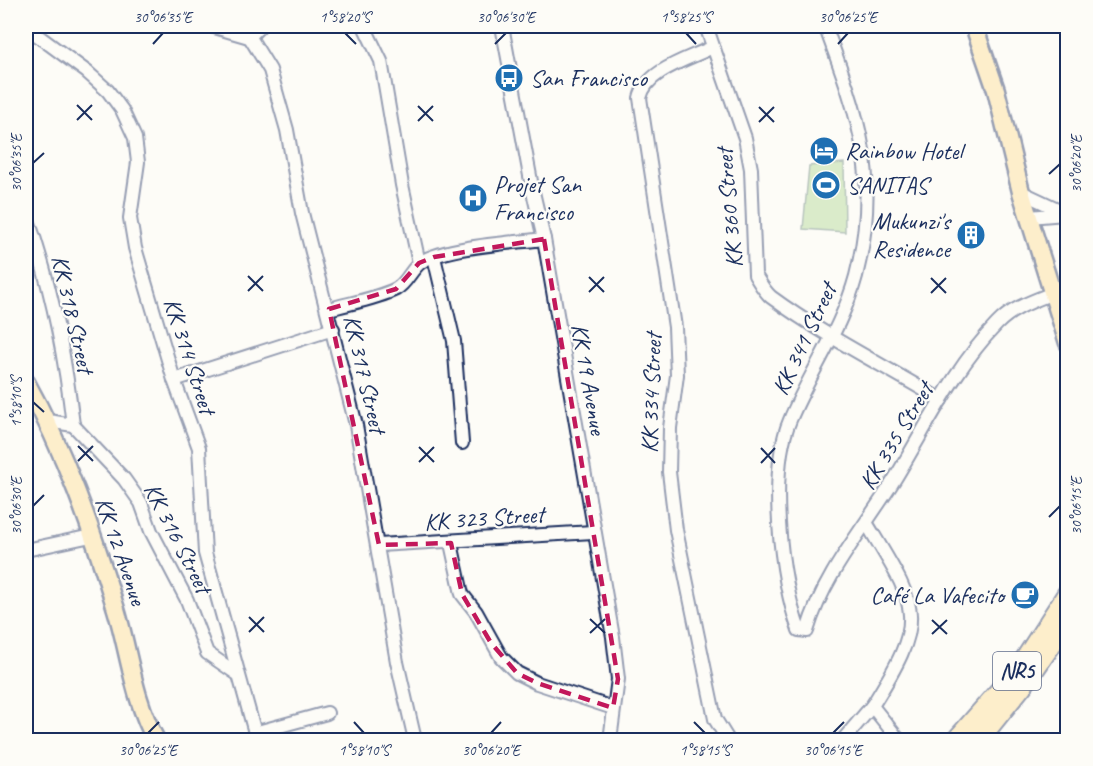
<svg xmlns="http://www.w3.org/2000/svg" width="1093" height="766" font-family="Caveat,sans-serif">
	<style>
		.park { fill: #afd793; stroke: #658378; stroke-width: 1.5 }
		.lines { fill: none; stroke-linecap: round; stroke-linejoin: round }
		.minor-casing { stroke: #1b2f5e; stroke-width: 16 }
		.major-casing { stroke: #1b2f5e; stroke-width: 21 }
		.highway-casing { stroke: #1b2f5e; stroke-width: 22 }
		.minor { stroke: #fdfcf7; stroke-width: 12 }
		.major { stroke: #fdde96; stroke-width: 16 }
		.highway { stroke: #fdde96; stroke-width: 18 }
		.marked { fill: none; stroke: #c2185b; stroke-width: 4.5; stroke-dasharray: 12 8; stroke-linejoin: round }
		.ticks { fill: none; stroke: #1b2f5e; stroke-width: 2 }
		.labels { text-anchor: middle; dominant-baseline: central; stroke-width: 4.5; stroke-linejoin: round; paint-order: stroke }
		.shield { fill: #fdfcf7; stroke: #5f6c8c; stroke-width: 1.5 }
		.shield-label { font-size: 22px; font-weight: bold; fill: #1b2f5e }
		.poi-label { font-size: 24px; fill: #1b2f5e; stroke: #fdfcf7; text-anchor: start }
		.street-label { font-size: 24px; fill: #1b2f5e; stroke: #fdfcf7 }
		.neatline { fill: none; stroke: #1b2f5e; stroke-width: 2 }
		.ticks-label { font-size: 15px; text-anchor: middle; fill: #1b2f5e }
	</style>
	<rect width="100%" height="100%" fill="#fdfcf7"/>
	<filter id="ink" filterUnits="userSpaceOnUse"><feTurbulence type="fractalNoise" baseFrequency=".0167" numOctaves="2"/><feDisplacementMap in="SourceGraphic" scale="12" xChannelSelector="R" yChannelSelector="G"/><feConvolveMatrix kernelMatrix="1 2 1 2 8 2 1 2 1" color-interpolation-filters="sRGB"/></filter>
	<g filter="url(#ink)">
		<path class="park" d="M844,163L845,232L803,229L809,166Z"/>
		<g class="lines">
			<g class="minor-casing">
				<g id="minor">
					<path d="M211,26L249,37L260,26"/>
					<path d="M243,26L270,70L287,130L302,213L356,425L397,662L415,740"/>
					<path d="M364,26L381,61L402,185L419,263"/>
					<path d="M502,26L533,192L544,239L613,637L618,679L610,740"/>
					<path d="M706,26L745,138L751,169L755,275C760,283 764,291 771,297C824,336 885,366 941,400"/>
					<path d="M825,26C859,117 881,177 856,276C842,328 810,372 790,420C768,471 780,578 799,630L807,631C824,574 863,530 894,480C926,428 954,368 997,324C1012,308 1033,301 1053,293"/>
					<path d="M26,27L87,72L108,91L122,110L135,138L138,162L130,218L135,248L174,380L199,448L205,553L257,740"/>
					<path d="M713,47C689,59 646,70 640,98L675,327L677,375L670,428L669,472L676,530L715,719L728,740"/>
					<path d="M1021,192L1068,214"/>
					<path d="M26,214C50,280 65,355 73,425"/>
					<path d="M1029,217L1065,214"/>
					<path d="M434,257L454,341L462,443"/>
					<path d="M329,309C350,303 376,299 396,289C407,283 411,269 421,262C448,246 512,243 544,239"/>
					<path d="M174,380L333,329"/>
					<path d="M48,421L73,425"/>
					<path d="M73,425L124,479L141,503L151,531L187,600L207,653L236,673"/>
					<path d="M867,524C919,610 928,617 872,706L899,740"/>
					<path d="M451,543L462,594L476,612L501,657L517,673L537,683L613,708"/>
					<path d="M379,545L593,532"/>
					<path d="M26,550L91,536"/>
					<path d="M254,733L327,713"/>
					<path d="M843,740L872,706"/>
				</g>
			</g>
			<g class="major-casing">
				<g id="major">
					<path d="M974,26L996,90L1021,192L1068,343"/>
					<path d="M26,382C65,452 92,529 115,606C129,650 133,699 156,740"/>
				</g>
			</g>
			<g class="highway-casing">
				<g id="highway">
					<path d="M956,740L1019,668L1068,592"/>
					<path d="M979,740L1028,679L1068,621"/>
				</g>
			</g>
			<use href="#minor" class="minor"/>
			<use href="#major" class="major"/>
			<use href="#highway" class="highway"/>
		</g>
	</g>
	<path d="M0 0H1093V766H0ZM544,239L618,679L613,708L537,683L517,673L491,643L462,594L451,543L379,545L329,309L396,289L419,263L434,257Z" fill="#fdfcf7" fill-opacity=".55" fill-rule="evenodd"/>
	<path class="marked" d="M544,239L618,679L613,708L537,683L517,673L491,643L462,594L451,543L379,545L329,309L396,289L419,263L434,257Z"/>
	<path class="ticks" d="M345,33L356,44M686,33L696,44M153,44L163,33M495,44L506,33M838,44L848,33M77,105L92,120M418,106L433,121M759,107L774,122M77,120L92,105M418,121L433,106M759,122L774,107M33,163L44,153M1049,174L1060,164M248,276L263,291M589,277L604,292M931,278L946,293M248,291L263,276M589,292L604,277M931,293L946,278M33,402L44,412M78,446L93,461M419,447L434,462M761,448L775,463M78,461L93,446M419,462L434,447M761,463L775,448M33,506L44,495M1049,517L1060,506M249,617L264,632M590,619L605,633M932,620L947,634M249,632L264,617M590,633L605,619M932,634L947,620M354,722L364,733M694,722L705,733M148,733L159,722M491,733L501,722M833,733L844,722"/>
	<defs>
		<g id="bus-disc" transform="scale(1.5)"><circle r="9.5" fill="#1f6fb2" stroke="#fdfcf7"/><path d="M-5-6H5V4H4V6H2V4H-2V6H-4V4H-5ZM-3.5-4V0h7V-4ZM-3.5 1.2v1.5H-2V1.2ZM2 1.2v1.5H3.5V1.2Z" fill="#fff"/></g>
		<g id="hotel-disc" transform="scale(1.5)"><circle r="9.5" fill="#1f6fb2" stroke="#fdfcf7"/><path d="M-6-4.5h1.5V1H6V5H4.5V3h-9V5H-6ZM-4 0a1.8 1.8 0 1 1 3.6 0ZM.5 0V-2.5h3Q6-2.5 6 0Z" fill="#fff"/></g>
		<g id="stadium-disc" transform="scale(1.5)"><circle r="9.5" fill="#1f6fb2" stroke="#fdfcf7"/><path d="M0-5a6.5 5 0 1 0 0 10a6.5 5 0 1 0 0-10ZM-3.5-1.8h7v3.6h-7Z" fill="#fff"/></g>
		<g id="hospital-disc" transform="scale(1.5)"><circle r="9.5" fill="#1f6fb2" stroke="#fdfcf7"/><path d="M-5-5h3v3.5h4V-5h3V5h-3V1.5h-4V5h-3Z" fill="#fff"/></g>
		<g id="building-disc" transform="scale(1.5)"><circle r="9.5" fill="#1f6fb2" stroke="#fdfcf7"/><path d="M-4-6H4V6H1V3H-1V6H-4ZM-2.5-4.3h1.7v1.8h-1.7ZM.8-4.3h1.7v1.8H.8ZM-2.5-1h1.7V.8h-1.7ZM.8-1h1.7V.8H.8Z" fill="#fff"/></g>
		<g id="cafe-disc" transform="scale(1.5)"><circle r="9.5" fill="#1f6fb2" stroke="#fdfcf7"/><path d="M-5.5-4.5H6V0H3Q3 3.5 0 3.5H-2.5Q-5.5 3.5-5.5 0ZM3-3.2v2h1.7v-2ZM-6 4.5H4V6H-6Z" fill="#fff"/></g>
	</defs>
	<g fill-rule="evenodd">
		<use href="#bus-disc" x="509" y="78"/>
		<use href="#hotel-disc" x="824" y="151"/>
		<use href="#stadium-disc" x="826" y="185"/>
		<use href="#hospital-disc" x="473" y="198"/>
		<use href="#building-disc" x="971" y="235"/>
		<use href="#cafe-disc" x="1025" y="595"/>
	</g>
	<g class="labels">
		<rect class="shield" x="993" y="652" width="48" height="38" rx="4.5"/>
		<g class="shield-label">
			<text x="1017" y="671">NR5</text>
		</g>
		<g class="poi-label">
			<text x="530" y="78">San Francisco</text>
			<text x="845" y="151">Rainbow Hotel</text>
			<text x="494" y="184">Projet San<tspan x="494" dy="28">Francisco</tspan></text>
			<text x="847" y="185">SANITAS</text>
			<text x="950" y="221" text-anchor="end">Mukunzi's<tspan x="950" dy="28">Residence</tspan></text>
			<text x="1004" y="595" text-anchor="end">Café La Vafecito</text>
		</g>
		<g class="street-label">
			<text transform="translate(729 208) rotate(-95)">KK 360 Street</text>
			<text transform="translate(73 314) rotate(77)">KK 318 Street</text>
			<text transform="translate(804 339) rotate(-65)">KK 341 Street</text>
			<text transform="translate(190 356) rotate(72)">KK 314 Street</text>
			<text transform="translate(365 374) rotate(77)">KK 317 Street</text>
			<text transform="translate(589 379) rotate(80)">KK 19 Avenue</text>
			<text transform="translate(651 393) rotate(-88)">KK 334 Street</text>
			<text transform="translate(896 436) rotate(-59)">KK 335 Street</text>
			<text transform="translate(484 518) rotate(-4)">KK 323 Street</text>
			<text transform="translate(178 538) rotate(63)">KK 316 Street</text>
			<text transform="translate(121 551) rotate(71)">KK 12 Avenue</text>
		</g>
	</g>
	<rect width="1093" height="766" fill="none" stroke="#fdfcf7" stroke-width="66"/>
	<rect x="33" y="33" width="1027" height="700" class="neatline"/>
	<g class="ticks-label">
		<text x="163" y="22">30°06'35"E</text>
		<text x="345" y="22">1°58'20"S</text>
		<text x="506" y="22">30°06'30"E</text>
		<text x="686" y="22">1°58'25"S</text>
		<text x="848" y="22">30°06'25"E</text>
		<text transform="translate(16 163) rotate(-90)" y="5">30°06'35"E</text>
		<text transform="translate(1076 164) rotate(-90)" y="5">30°06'20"E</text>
		<text transform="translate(16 402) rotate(-90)" y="5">1°58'10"S</text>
		<text transform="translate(16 506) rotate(-90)" y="5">30°06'30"E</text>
		<text transform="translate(1076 506) rotate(-90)" y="5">30°06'15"E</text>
		<text x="148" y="755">30°06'25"E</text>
		<text x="364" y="755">1°58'10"S</text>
		<text x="491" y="755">30°06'20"E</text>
		<text x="705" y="755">1°58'15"S</text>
		<text x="833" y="755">30°06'15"E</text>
	</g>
</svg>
